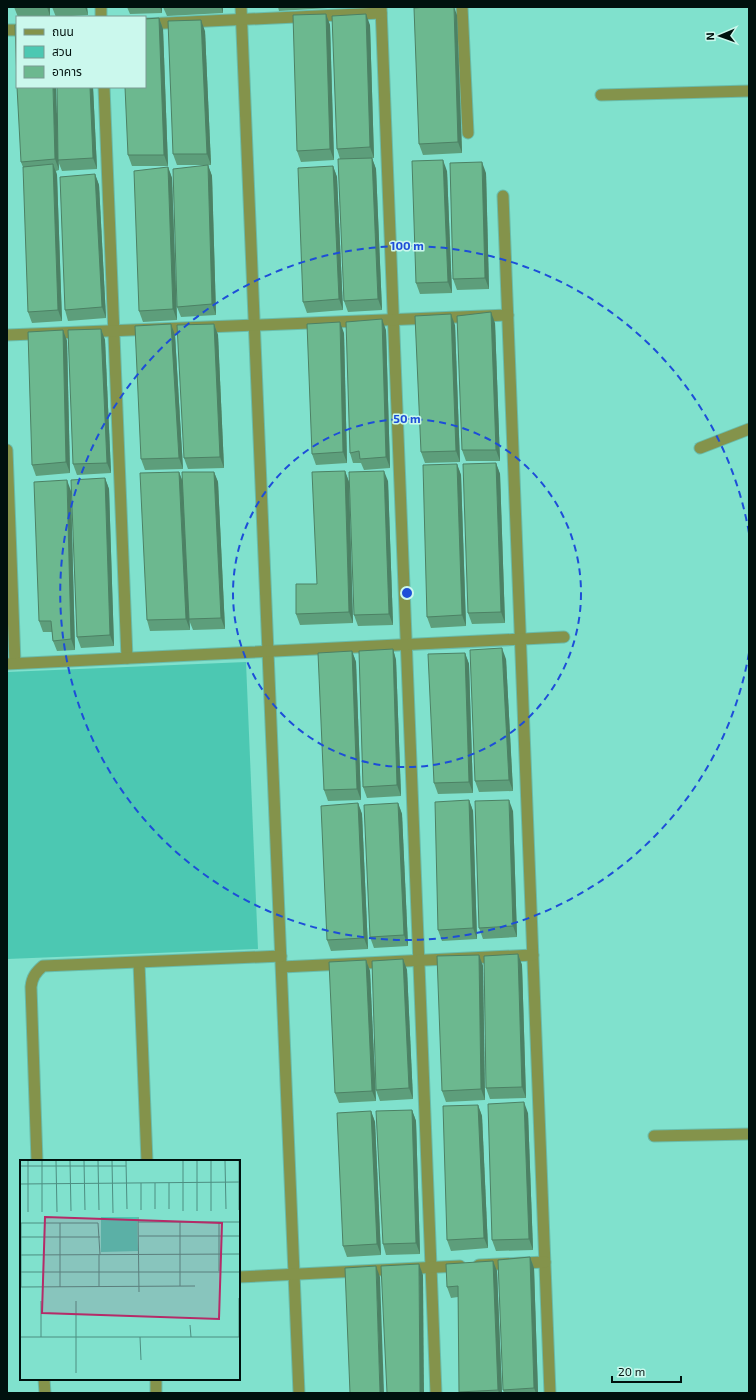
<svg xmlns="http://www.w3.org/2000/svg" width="756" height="1400" font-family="'Exo 2','Noto Sans Thai',sans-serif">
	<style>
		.green { fill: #4cc8b2 }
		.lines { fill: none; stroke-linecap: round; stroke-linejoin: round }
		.service-casing { stroke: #69bcab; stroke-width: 13 }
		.minor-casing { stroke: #69bcab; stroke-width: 13 }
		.service { stroke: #84934b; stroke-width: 11 }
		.minor { stroke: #84934b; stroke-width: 11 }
		.wall { fill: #5d9e7b }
		.shaded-wall { fill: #4c8164 }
		.building { fill: #6cb88f; stroke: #4c8164 }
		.ring { fill: none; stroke: #1d4ed8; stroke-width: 2; stroke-dasharray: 7 5 }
		.inset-road { fill: none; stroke: #4d8e81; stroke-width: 1 }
		.view { fill: #b52b68; fill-opacity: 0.15; stroke: #b52b68; stroke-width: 2 }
		.inset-edge { fill: none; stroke: #00110e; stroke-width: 2 }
		.centre { fill: #1d4ed8; stroke: #cbf8ed; stroke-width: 2 }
		.ring-label { font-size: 12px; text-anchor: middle; font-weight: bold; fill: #1d4ed8; stroke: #cbf8ed; stroke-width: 3; stroke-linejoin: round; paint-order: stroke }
	</style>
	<rect width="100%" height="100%" fill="#80e1cd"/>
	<path class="green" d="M246,662L258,949L7,959V672Z"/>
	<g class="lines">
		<g class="service-casing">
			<g id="service">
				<path d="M462,7L468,133"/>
				<path d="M601,95L749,91"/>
				<path d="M700,448L749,429"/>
			</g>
		</g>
		<g class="minor-casing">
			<g id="minor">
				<path d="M101,7V17"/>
				<path d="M241,7L299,1393"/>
				<path d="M381,7L436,1393"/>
				<path d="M145,24L381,13"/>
				<path d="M7,30H17"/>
				<path d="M104,87L127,658"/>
				<path d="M503,196L550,1393"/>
				<path d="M7,335L508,315"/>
				<path d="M7,450L15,663"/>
				<path d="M7,664L564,637"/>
				<path d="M139,963L147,1161"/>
				<path d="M282,967L533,955"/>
				<path d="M654,1136L749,1134"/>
				<path d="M37,1161L31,987C32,977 36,972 43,966L281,956"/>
				<path d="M479,1265L545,1262"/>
				<path d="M239,1277L460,1266"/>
				<path d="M44,1379L45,1393"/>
				<path d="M156,1379V1393"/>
			</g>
		</g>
		<use href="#service" class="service"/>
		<use href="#minor" class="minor"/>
	</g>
	<g class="wall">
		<path d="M14,7H50V16L18,17Z"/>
		<path d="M52,7H87L88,15L56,17Z"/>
		<path d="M127,7H162V13L130,14Z"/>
		<path d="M163,7H223V13L167,16Z"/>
		<path d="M278,7H328V8L279,11Z"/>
		<path d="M326,14L330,25L334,160L301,162L297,151Z"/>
		<path d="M457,15L462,153L423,155L419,144Z"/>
		<path d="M159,18L163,29L168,166H132L128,155Z"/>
		<path d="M370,25L374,158H372L376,169L382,310L348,312L344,301L340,159L337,149Z"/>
		<path d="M205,31L211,165H177L173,154Z"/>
		<path d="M93,87L97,169L62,171L58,161L59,170L56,171L57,175L62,321L32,323L28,312L24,170L21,162Z"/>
		<path d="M208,165L212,176L216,315L181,317L177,307Z"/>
		<path d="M333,166L337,177L343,310L307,313L303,302Z"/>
		<path d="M168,167L172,178L177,320L143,322L139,311Z"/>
		<path d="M447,171L452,293L420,294L416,283Z"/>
		<path d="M486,173L489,289L457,290L453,279Z"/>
		<path d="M95,174L99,185L106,318L68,321L65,310Z"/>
		<path d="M495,323L500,461H466L462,450Z"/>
		<path d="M214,324L218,335L224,468L188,469L184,458Z"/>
		<path d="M455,325L460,462L425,463L421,452Z"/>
		<path d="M101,329L105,340L111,473L77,475L73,464Z"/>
		<path d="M63,330L67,341L70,473L36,476L32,465Z"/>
		<path d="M386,330L390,468L364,470L361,463H353L350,453Z"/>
		<path d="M344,333L347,463L316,465L312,454Z"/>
		<path d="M175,335L183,469L145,470L141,459Z"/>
		<path d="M496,463L500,474L505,623L472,624L468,613Z"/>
		<path d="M457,464L461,475L466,626L431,628L427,617Z"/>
		<path d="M345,471L349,482L353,623L300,625L296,614L317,584Z"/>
		<path d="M179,472L183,482L214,472L218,482L225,629L193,630L189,620L190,630L150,631L147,620Z"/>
		<path d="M105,478L109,489L114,646L81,648L77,637Z"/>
		<path d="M388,481L393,625L358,626L354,615Z"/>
		<path d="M71,491L75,650L57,651L53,641L52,632H43L39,621Z"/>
		<path d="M393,649L396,660L401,796L367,798L363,787Z"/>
		<path d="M352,651L356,662L361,800L328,801L324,790Z"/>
		<path d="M465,653L469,664L473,793L438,794L434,783Z"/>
		<path d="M506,659L513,791L479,792L475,781Z"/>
		<path d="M469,800L473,811L477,939L442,941L438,930Z"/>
		<path d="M358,803L362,814L368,949L331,951L327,940Z"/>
		<path d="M398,803L402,814L408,946L374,948L370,937Z"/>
		<path d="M513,811L517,937L483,939L479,928Z"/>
		<path d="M518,954L522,965L526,1098L490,1099L486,1088Z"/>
		<path d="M479,955L483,966L485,1100L446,1102L442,1091Z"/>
		<path d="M403,959L407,970L413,1099L380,1101L376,1090Z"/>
		<path d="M366,960L370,971L376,1101L339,1103L335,1093Z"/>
		<path d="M478,1105L482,1116L488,1248L451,1251L447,1240Z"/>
		<path d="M412,1110L416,1121L420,1254L386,1255L383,1244Z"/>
		<path d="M371,1111L375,1122L381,1255L347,1257L343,1246Z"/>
		<path d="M528,1113L533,1250L496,1251L492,1240Z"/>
		<path d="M530,1257L534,1268L538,1393H504L503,1390Z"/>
		<path d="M493,1261L497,1271L502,1393H460L458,1297L451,1298L447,1287Z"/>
	</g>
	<g class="shaded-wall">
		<path d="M47,7H50V16Z"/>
		<path d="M85,7H87L88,15Z"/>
		<path d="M160,7H162V13Z"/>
		<path d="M221,7H223V13Z"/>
		<path d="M454,7L457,15L462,153L458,142Z"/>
		<path d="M326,14L330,25L334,160L330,149Z"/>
		<path d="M366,14L370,25L374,158L370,147Z"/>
		<path d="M159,18L163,29L168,166L164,155Z"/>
		<path d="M201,20L205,31L211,165L207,154Z"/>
		<path d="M53,87H56L59,170L55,159Z"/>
		<path d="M90,87H93L97,169L93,158Z"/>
		<path d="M372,158L376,169L382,310L378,299Z"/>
		<path d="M443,160L447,171L452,293L448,282Z"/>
		<path d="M482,162L486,173L489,289L485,278Z"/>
		<path d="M53,164L57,175L62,321L58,310Z"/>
		<path d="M208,165L212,176L216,315L212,304Z"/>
		<path d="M333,166L337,177L343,310L339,299Z"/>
		<path d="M168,167L172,178L177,320L173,309Z"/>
		<path d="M95,174L99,185L106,318L102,307Z"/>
		<path d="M491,312L495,323L500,461L496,450Z"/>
		<path d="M451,314L455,325L460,462L456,451Z"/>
		<path d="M382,319L386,330L390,468L386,457Z"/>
		<path d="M340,322L344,333L347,463L343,452Z"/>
		<path d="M171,324L175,335L183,469L179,458Z"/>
		<path d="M214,324L218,335L224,468L220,457Z"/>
		<path d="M101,329L105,340L111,473L107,463Z"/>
		<path d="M63,330L67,341L70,473L66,462Z"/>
		<path d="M496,463L500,474L505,623L501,612Z"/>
		<path d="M457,464L461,475L466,626L462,615Z"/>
		<path d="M345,471L349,482L353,623L349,612Z"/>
		<path d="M384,471L388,481L393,625L389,614Z"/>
		<path d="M179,472L183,483L190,630L186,619Z"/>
		<path d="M214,472L218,482L225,629L221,618Z"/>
		<path d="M105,478L109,489L114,646L110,635Z"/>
		<path d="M67,480L71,491L75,650L71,639Z"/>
		<path d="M502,648L506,659L513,791L509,780Z"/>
		<path d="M393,649L396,660L401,796L397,785Z"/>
		<path d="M352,651L356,662L361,800L357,789Z"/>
		<path d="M465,653L469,664L473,793L469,782Z"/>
		<path d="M469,800L473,811L477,939L473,928Z"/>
		<path d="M509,800L513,811L517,937L513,926Z"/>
		<path d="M358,803L362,814L368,949L364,938Z"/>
		<path d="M398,803L402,814L408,946L404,935Z"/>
		<path d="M518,954L522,965L526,1098L522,1087Z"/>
		<path d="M479,955L483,966L485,1100L481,1089Z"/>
		<path d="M403,959L407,970L413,1099L409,1088Z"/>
		<path d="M366,960L370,971L376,1101L372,1091Z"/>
		<path d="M524,1102L528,1113L533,1250L529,1239Z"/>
		<path d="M478,1105L482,1116L488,1248L484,1238Z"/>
		<path d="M412,1110L416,1121L420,1254L416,1243Z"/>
		<path d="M371,1111L375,1122L381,1255L377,1244Z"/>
		<path d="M530,1257L534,1268L538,1393H536L534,1388Z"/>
		<path d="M493,1261L497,1271L502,1393H499L498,1390Z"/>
		<path d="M419,1264L423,1275L424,1393H420Z"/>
		<path d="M376,1266L380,1277L384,1393H380Z"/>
	</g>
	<g class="building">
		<path d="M427,7H454L458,142L419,144L414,8Z"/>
		<path d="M326,14L330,149L297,151L293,15Z"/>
		<path d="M366,14L370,147L337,149L332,16Z"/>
		<path d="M159,18L164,155H128L125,87H145V19Z"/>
		<path d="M201,20L207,154H173L168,21Z"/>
		<path d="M15,25H17V81Z"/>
		<path d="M17,87H53L55,159L21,162Z"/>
		<path d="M57,87H90L93,158L58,160Z"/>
		<path d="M372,158L378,299L344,301L338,159Z"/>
		<path d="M443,160L448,282L416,283L412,161Z"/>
		<path d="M482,162L485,278L453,279L450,163Z"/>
		<path d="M53,164L58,310L28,312L23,167Z"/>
		<path d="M208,165L212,304L177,307L173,169Z"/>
		<path d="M333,166L339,299L303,302L298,168Z"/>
		<path d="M168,167L173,309L139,311L134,171Z"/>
		<path d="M95,174L102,307L65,310L60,177Z"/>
		<path d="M491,312L496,450H462L457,316Z"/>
		<path d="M451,314L456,451L421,452L415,316Z"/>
		<path d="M382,319L386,457L360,459L359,451L350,453L346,322Z"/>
		<path d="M340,322L343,452L312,454L307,324Z"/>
		<path d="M171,324L179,458L141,459L135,326Z"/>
		<path d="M214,324L220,457L184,458L177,325Z"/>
		<path d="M101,329L107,463L73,464L68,330Z"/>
		<path d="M63,330L66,462L32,465L28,332Z"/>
		<path d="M496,463L501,612L468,613L463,464Z"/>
		<path d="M457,464L462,615L427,617L423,465Z"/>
		<path d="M345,471L349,612L296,614V584H317L312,472Z"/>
		<path d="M384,471L389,614L354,615L349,472Z"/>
		<path d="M179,472L186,619L147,620L140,473Z"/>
		<path d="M182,472H214L221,618L189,619Z"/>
		<path d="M105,478L110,635L77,637L71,480Z"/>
		<path d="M67,480L71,639L53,641L51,621H39L34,482Z"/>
		<path d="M502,648L509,780L475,781L470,650Z"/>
		<path d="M393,649L397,785L363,787L359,651Z"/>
		<path d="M352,651L357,789L324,790L318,653Z"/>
		<path d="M465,653L469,782L434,783L428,654Z"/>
		<path d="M469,800L473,928L438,930L435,802Z"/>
		<path d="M509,800L513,926L479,928L475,801Z"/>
		<path d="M358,803L364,938L327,940L321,806Z"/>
		<path d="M398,803L404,935L370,937L364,805Z"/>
		<path d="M518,954L522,1087L486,1088L484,956Z"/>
		<path d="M479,955L481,1089L442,1091L437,956Z"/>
		<path d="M403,959L409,1088L376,1090L372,961Z"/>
		<path d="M366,960L372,1091L335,1093L329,962Z"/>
		<path d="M524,1102L529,1239L492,1240L488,1104Z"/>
		<path d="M478,1105L484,1238L447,1240L443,1106Z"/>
		<path d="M412,1110L416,1243L383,1244L376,1111Z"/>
		<path d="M371,1111L377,1244L343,1246L337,1113Z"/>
		<path d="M530,1257L534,1388L503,1390L498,1260Z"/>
		<path d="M493,1261L498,1390L459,1392L458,1286L447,1287L446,1264Z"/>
		<path d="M419,1264L420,1393H387L381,1266Z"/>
		<path d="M376,1266L380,1393H350L345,1268Z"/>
	</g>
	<g class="ring">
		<circle cx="407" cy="593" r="174"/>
		<path d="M749 653A347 347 0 1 1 749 533"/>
	</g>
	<g transform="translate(20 1160)">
		<rect width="220" height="220" fill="#80e1cd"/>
		<path d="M81,57H117L118,91L81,92Z" fill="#4cc8b2"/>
		<path class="inset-road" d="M8,1V52M22,1V52M36,1L37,52M50,1L51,51M64,1L65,50M78,1L79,50M92,1L93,53M106,1L107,49M163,1V51M177,1V51M191,1V51M205,1L206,49M219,1V50M0,6H106M121,23V50M135,23V49M149,23V49M0,24L220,22M118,57L119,132M118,62H220M160,62V126M199,62V111M0,63H78L80,95M1,63V127M40,63V127M119,76H220M0,77H80M0,95L220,94M79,95V126M0,112H220M0,127L175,126M56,141V213M170,165L171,177M0,177H220M21,177V141M120,177L121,200M219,177V138"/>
		<path class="view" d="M25,57L202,63L199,159L22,153Z"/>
		<rect width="220" height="220" class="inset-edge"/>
	</g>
	<circle cx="407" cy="593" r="6" class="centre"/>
	<g class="ring-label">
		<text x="407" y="250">100 m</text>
		<text x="407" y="423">50 m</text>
	</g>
	<rect width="756" height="1400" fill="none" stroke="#00110e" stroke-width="16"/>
	<rect x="16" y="16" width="130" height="72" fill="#cbf8ed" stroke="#7a9c94"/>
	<rect x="24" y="29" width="20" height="6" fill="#84934b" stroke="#7a9c94"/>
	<text x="52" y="36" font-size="12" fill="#00110e">ถนน</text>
	<rect x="24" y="46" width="20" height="12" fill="#4cc8b2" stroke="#7a9c94"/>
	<text x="52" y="56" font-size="12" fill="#00110e">สวน</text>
	<rect x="24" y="66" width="20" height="12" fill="#6cb88f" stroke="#7a9c94"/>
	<text x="52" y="76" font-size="12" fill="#00110e">อาคาร</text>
	<g transform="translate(720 36) rotate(268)" stroke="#cbf8ed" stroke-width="3" paint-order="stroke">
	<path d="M0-3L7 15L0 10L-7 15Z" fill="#00110e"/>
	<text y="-6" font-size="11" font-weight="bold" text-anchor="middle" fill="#00110e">N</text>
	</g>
	<path d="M612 1376v6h69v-6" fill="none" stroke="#00110e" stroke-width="2"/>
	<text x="618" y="1376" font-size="12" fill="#00110e" stroke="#cbf8ed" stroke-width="3" paint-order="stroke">20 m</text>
</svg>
